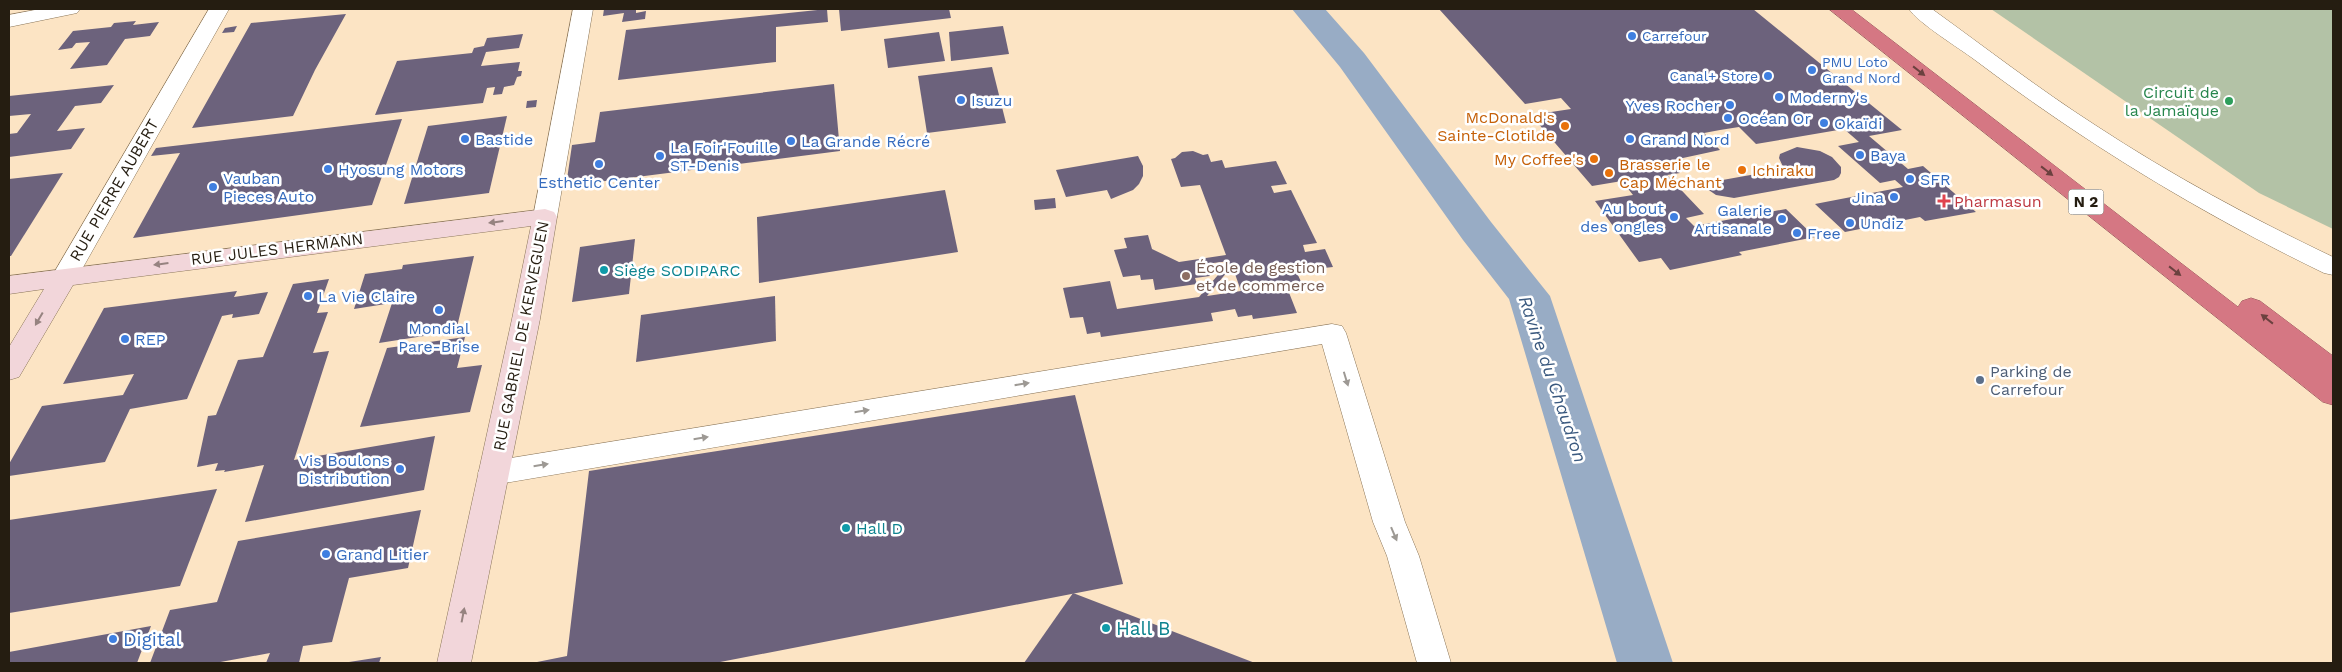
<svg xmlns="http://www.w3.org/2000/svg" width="2342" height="672" font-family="'Work Sans',sans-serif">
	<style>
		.green { fill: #b3c2a6 }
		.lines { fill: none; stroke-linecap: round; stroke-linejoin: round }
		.river { fill: #98acc5; fill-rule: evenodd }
		.building { fill: #6c627c; fill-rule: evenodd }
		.street-casing { stroke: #897457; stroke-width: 1 }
		.secondary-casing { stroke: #897457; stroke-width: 1 }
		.highway-casing { stroke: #97585b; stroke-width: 1 }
		.street { fill: #fff; fill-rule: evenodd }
		.secondary { fill: #f2d6da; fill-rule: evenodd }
		.highway { fill: #d57783; fill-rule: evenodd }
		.oneway { fill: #6b413f }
		.oneway2 { fill: #968380 }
		.oneway3 { fill: #9d9994 }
		.shop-dot { fill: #3f7fe0; stroke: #fff; stroke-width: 2 }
		.leisure-dot { fill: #2e9e5b; stroke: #fff; stroke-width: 2 }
		.food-dot { fill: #e8710a; stroke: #fff; stroke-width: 2 }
		.health-dot { fill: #e0444e; stroke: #fff; stroke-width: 2 }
		.culture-dot { fill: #0f9aa8; stroke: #fff; stroke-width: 2 }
		.education-dot { fill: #8d6e63; stroke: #fff; stroke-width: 2 }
		.service-dot { fill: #5c6f8a; stroke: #fff; stroke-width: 2 }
		.labels { text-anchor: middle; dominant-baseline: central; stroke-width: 5; stroke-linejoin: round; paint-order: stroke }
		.far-shop-label { font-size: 14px; fill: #366cbe; stroke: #fff; text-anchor: start }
		.shield { fill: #fff; stroke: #666158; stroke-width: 1 }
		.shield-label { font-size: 15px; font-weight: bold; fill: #251d11 }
		.leisure-label { font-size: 16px; fill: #27864d; stroke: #fff; text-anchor: end }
		.shop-label { font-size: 16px; fill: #366cbe; stroke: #fff; text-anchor: start }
		.food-label { font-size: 16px; fill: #c56008; stroke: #fff; text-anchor: end }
		.street-label { font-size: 16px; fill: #251d11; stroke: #fff }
		.health-label { font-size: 16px; fill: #be3a42; stroke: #fff; text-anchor: start }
		.education-label { font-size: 16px; fill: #785e54; stroke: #fff; text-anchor: start }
		.culture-label { font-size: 16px; fill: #0d838f; stroke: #fff; text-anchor: start }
		.service-label { font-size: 16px; fill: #4e5e75; stroke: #fff; text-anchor: start }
		.water-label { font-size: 18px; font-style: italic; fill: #3a597f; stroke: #fff }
		.near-culture-label { font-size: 19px; fill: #0d838f; stroke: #fff; text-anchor: start }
		.near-shop-label { font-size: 19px; fill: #366cbe; stroke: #fff; text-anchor: start }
	</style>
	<rect width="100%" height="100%" fill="#fce4c4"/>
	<path class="green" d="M1991,9H2333V229L2259,193Z"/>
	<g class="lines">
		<path class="river" d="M1292,9H1325L1364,53L1491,222L1550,296L1673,663H1617L1509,299L1463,240L1340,67Z"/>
	</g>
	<g class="building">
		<path d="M604,9H636V13L646,11L645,19L622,22L624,13L603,16Z"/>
		<path d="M827,9L828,22L776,27V62L618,80L626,30Z"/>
		<path d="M839,9H949L951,18L841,31Z"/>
		<path d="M1439,9H1753L1902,130L1869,136L1908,169L1923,166L1976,212L1925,221L1920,217L1845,232L1815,204L1903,187L1895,180L1880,183L1838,146L1859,142L1844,129L1756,144L1739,127L1720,130L1704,133L1720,150L1669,161L1680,173L1667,175L1704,214L1686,218L1694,226L1786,209L1815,237L1739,252L1742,255L1670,270L1661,258L1639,262L1595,201L1633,195L1622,181L1592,186L1531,115L1571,109L1561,98L1525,104Z"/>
		<path d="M346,14L315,70L293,116L192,128L251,23Z"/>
		<path d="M136,21L133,25L159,22L150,36L125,39L107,65L70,69L90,42L76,43L72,48L58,50L73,31L111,27L114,23Z"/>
		<path d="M237,26L234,32L222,33L225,28Z"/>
		<path d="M1003,26L1009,54L951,61L949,32Z"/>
		<path d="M939,32L945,61L888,68L884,39Z"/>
		<path d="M523,34L519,48L486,52L481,66L520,62L518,71H522L521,76L517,77L514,85L504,87L502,94L493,95L495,87L487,88L483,103L375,115L397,61L472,53L474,48L484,46L487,38Z"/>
		<path d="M992,67L1006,123L927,133L918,76Z"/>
		<path d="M834,84L840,151L566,186L572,145L595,142L600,112Z"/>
		<path d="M114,85L101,103L75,106L57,131L85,128L71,149L9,157V134L17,133L31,114L9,116V96Z"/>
		<path d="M537,100L536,107L526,108L527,101Z"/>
		<path d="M507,116L489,193L404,204L428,126Z"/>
		<path d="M402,119L372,205L133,238L180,153L151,156L156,148Z"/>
		<path d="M1797,147L1820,151L1832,157L1841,167V173L1839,177L1834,180L1734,198L1716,195L1700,184L1784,169L1779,158L1780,154Z"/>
		<path d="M1193,151L1203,155L1208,154L1211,162L1222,160L1225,168L1276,161L1287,184L1271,186L1274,193L1291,190L1317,243L1303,245L1305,252L1325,249L1333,267L1296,271L1304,288L1288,290L1297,313L1253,319L1252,315L1238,317L1235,309L1211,313L1213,321L1101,337L1100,332L1087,334L1083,317L1070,318L1063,288L1110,281L1117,309L1199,297L1230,261L1205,264L1210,276L1195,278L1197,284L1155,290L1153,279L1141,280L1140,275L1123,277L1114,250L1127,248L1124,238L1148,235L1152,249L1179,262L1226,255L1200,185L1181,187L1171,159L1175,158L1182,152ZM1228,271L1235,274L1241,291L1207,296Z"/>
		<path d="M1138,156L1143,166V176L1139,184L1133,190L1111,199L1107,190L1066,197L1056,170Z"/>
		<path d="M63,173L11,256H9V179Z"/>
		<path d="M945,190L958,252L759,283L757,217Z"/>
		<path d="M1055,198L1056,208L1035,210L1034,200Z"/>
		<path d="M635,239L629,294L572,302L580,247Z"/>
		<path d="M474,256L456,331L379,343L392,303L354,309L365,274L402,269L403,265Z"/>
		<path d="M329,279L317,313L328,312L313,353L329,351L294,460L435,436L424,490L245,522L264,465L224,472L225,470L215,471L218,463L197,467L208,416L216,415L238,360L263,357L293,284Z"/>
		<path d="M237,291L234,297L268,292L259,314L232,318L233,314L222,316L187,399L130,409L105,462L9,476V464L42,406L123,395L134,374L63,384L104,308Z"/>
		<path d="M775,296L776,341L636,362L641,315Z"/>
		<path d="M465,337L457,368L482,365L470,412L360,427L387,348Z"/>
		<path d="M1075,395L1123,584L715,663H532L567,656L589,471Z"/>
		<path d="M217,489L180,586L9,613V520Z"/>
		<path d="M421,510L408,568L349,578L332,642L303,646L299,663H266L270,653L215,663H150L170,610L217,602L238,541Z"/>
		<path d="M1073,593L1255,663H1024Z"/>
		<path d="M151,626L137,663H9V652Z"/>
		<path d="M381,657L379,663H349V662Z"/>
	</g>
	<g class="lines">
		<g class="street-casing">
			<g id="street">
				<path d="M40,9H80L77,13L9,27V15Z"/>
				<path d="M209,9H229L77,278L73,284L64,287L55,284L51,278Z"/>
				<path d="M573,9H593L557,217L554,222L545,225L536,222L533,217Z"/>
				<path d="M1909,9H1932C1986,48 2039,89 2095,125C2171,175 2251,218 2333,257V275L2324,273C2200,213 2085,143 1975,60C1959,48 1918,23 1909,9Z"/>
				<path d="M1332,324L1342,326L1346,333L1405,522L1419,556L1451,663H1417L1387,556L1373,522L1322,344L493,485L482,481L478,473L482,465L493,461Z"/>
			</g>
		</g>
		<g class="secondary-casing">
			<path id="secondary" d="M545,209L554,212L557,217L540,319L471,663H437L512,319L531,226L73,285L19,377L9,380V347L44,289L9,294V276Z"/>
		</g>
		<g class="highway-casing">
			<path id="highway" d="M1829,9H1851L2238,307L2242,301L2251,298L2260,301L2333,356V405L2323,402Z"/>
		</g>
		<use href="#street" class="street"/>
		<use href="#secondary" class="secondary"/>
		<use href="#highway" class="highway"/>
	</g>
	<defs><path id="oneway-solid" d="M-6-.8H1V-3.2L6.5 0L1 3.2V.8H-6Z" transform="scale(1.25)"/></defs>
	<g class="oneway">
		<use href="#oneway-solid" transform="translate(1919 71) rotate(38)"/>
		<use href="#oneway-solid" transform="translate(2047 171) rotate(38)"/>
		<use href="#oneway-solid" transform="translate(2175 271) rotate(38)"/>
		<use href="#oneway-solid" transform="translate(2267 319) rotate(-142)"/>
	</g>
	<g class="oneway2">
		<use href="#oneway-solid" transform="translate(496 222) rotate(173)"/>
		<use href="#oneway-solid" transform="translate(161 264) rotate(173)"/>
		<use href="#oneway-solid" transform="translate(39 319) rotate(120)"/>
		<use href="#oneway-solid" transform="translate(463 615) rotate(-79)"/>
	</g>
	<g class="oneway3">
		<use href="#oneway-solid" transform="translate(1346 379) rotate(73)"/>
		<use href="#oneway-solid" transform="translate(1022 384) rotate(-9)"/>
		<use href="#oneway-solid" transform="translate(862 411) rotate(-9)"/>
		<use href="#oneway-solid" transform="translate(701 438) rotate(-9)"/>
		<use href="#oneway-solid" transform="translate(541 465) rotate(-9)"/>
		<use href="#oneway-solid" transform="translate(1394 534) rotate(67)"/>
	</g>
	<g class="shop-dot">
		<circle cx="1632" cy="36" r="5"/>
		<circle cx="1812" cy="70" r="5"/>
		<circle cx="1768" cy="76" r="5"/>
		<circle cx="1779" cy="97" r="5"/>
		<circle cx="961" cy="100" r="5"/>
		<circle cx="1730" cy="105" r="5"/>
		<circle cx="1728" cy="118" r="5"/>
		<circle cx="1824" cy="123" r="5"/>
		<circle cx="465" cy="139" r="5"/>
		<circle cx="1630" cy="139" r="5"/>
		<circle cx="791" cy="141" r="5"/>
		<circle cx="1860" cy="155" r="5"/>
		<circle cx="660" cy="156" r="5"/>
		<circle cx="599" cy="164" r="5"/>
		<circle cx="328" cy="169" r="5"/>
		<circle cx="1910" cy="179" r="5"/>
		<circle cx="213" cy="187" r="5"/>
		<circle cx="1894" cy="197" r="5"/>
		<circle cx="1674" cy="217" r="5"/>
		<circle cx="1782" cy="219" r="5"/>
		<circle cx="1850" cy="223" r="5"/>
		<circle cx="1797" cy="233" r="5"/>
		<circle cx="308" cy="296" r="5"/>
		<circle cx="439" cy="310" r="5"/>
		<circle cx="125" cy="339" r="5"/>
		<circle cx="400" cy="469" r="5"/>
		<circle cx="326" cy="554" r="5"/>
		<circle cx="113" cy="639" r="5"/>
	</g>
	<circle class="leisure-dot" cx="2229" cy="101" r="5"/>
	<g class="food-dot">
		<circle cx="1565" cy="126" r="5"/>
		<circle cx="1594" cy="159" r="5"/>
		<circle cx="1742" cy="170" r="5"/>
		<circle cx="1609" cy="173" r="5"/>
	</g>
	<path class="health-dot" d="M1941.5 193.5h5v5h5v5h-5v5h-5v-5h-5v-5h5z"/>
	<g class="culture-dot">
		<circle cx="604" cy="270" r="5"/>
		<circle cx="846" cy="528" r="5"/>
		<circle cx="1106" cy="628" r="5"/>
	</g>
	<circle class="education-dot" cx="1186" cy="276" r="5"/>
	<circle class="service-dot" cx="1980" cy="380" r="5"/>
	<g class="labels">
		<g class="far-shop-label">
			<text x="1642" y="36">Carrefour</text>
			<text x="1822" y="62">PMU Loto<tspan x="1822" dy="16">Grand Nord</tspan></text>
			<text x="1758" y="76" text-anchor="end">Canal+ Store</text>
		</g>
		<rect class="shield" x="2068.5" y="189.5" width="35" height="25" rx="4"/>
		<g class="shield-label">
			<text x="2086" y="202">N 2</text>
		</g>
		<g class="leisure-label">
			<text x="2219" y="92">Circuit de<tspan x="2219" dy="18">la Jamaïque</tspan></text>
		</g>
		<g class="shop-label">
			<text x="1789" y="97">Moderny's</text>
			<text x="971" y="100">Isuzu</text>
			<text x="1720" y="105" text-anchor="end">Yves Rocher</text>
			<text x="1738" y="118">Océan Or</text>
			<text x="1834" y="123">Okaïdi</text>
			<text x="475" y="139">Bastide</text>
			<text x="1640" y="139">Grand Nord</text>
			<text x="801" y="141">La Grande Récré</text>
			<text x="670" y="147">La Foir'Fouille<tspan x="670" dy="18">ST-Denis</tspan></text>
			<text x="1870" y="155">Baya</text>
			<text x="338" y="169">Hyosung Motors</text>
			<text x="223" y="178">Vauban<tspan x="223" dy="18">Pieces Auto</tspan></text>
			<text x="1920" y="179">SFR</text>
			<text x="599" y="182" text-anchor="middle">Esthetic Center</text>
			<text x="1884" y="197" text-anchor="end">Jina</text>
			<text x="1664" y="208" text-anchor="end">Au bout<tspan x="1664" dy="18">des ongles</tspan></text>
			<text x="1772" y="210" text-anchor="end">Galerie<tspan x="1772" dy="18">Artisanale</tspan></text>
			<text x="1860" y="223">Undiz</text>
			<text x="1807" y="233">Free</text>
			<text x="318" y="296">La Vie Claire</text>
			<text x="439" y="328" text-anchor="middle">Mondial<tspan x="439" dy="18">Pare-Brise</tspan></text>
			<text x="135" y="339">REP</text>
			<text x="390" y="460" text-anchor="end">Vis Boulons<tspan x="390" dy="18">Distribution</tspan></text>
			<text x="336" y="554">Grand Litier</text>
		</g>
		<g class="food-label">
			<text x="1555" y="117">McDonald's<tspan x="1555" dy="18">Sainte-Clotilde</tspan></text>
			<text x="1584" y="159">My Coffee's</text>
			<text x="1619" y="164" text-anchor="start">Brasserie le<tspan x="1619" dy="18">Cap Méchant</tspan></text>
			<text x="1752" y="170" text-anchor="start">Ichiraku</text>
		</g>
		<g class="street-label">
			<text transform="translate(114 190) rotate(-60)">RUE PIERRE AUBERT</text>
			<text transform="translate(277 249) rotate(-7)">RUE JULES HERMANN</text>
			<text transform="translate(521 336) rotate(-79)">RUE GABRIEL DE KERVEGUEN</text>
		</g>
		<g class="health-label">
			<text x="1954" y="201">Pharmasun</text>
		</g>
		<g class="education-label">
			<text x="1196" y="267">École de gestion<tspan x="1196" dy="18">et de commerce</tspan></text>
		</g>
		<g class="culture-label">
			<text x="614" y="270">Siège SODIPARC</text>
			<text x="856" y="528">Hall D</text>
		</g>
		<g class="service-label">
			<text x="1990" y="371">Parking de<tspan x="1990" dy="18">Carrefour</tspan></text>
		</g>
		<g class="water-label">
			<text transform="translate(1553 379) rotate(71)">Ravine du Chaudron</text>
		</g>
		<g class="near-culture-label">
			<text x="1116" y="628">Hall B</text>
		</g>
		<g class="near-shop-label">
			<text x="123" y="639">Digital</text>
		</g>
	</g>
	<rect width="2342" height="672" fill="none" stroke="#251d11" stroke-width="20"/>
</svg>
